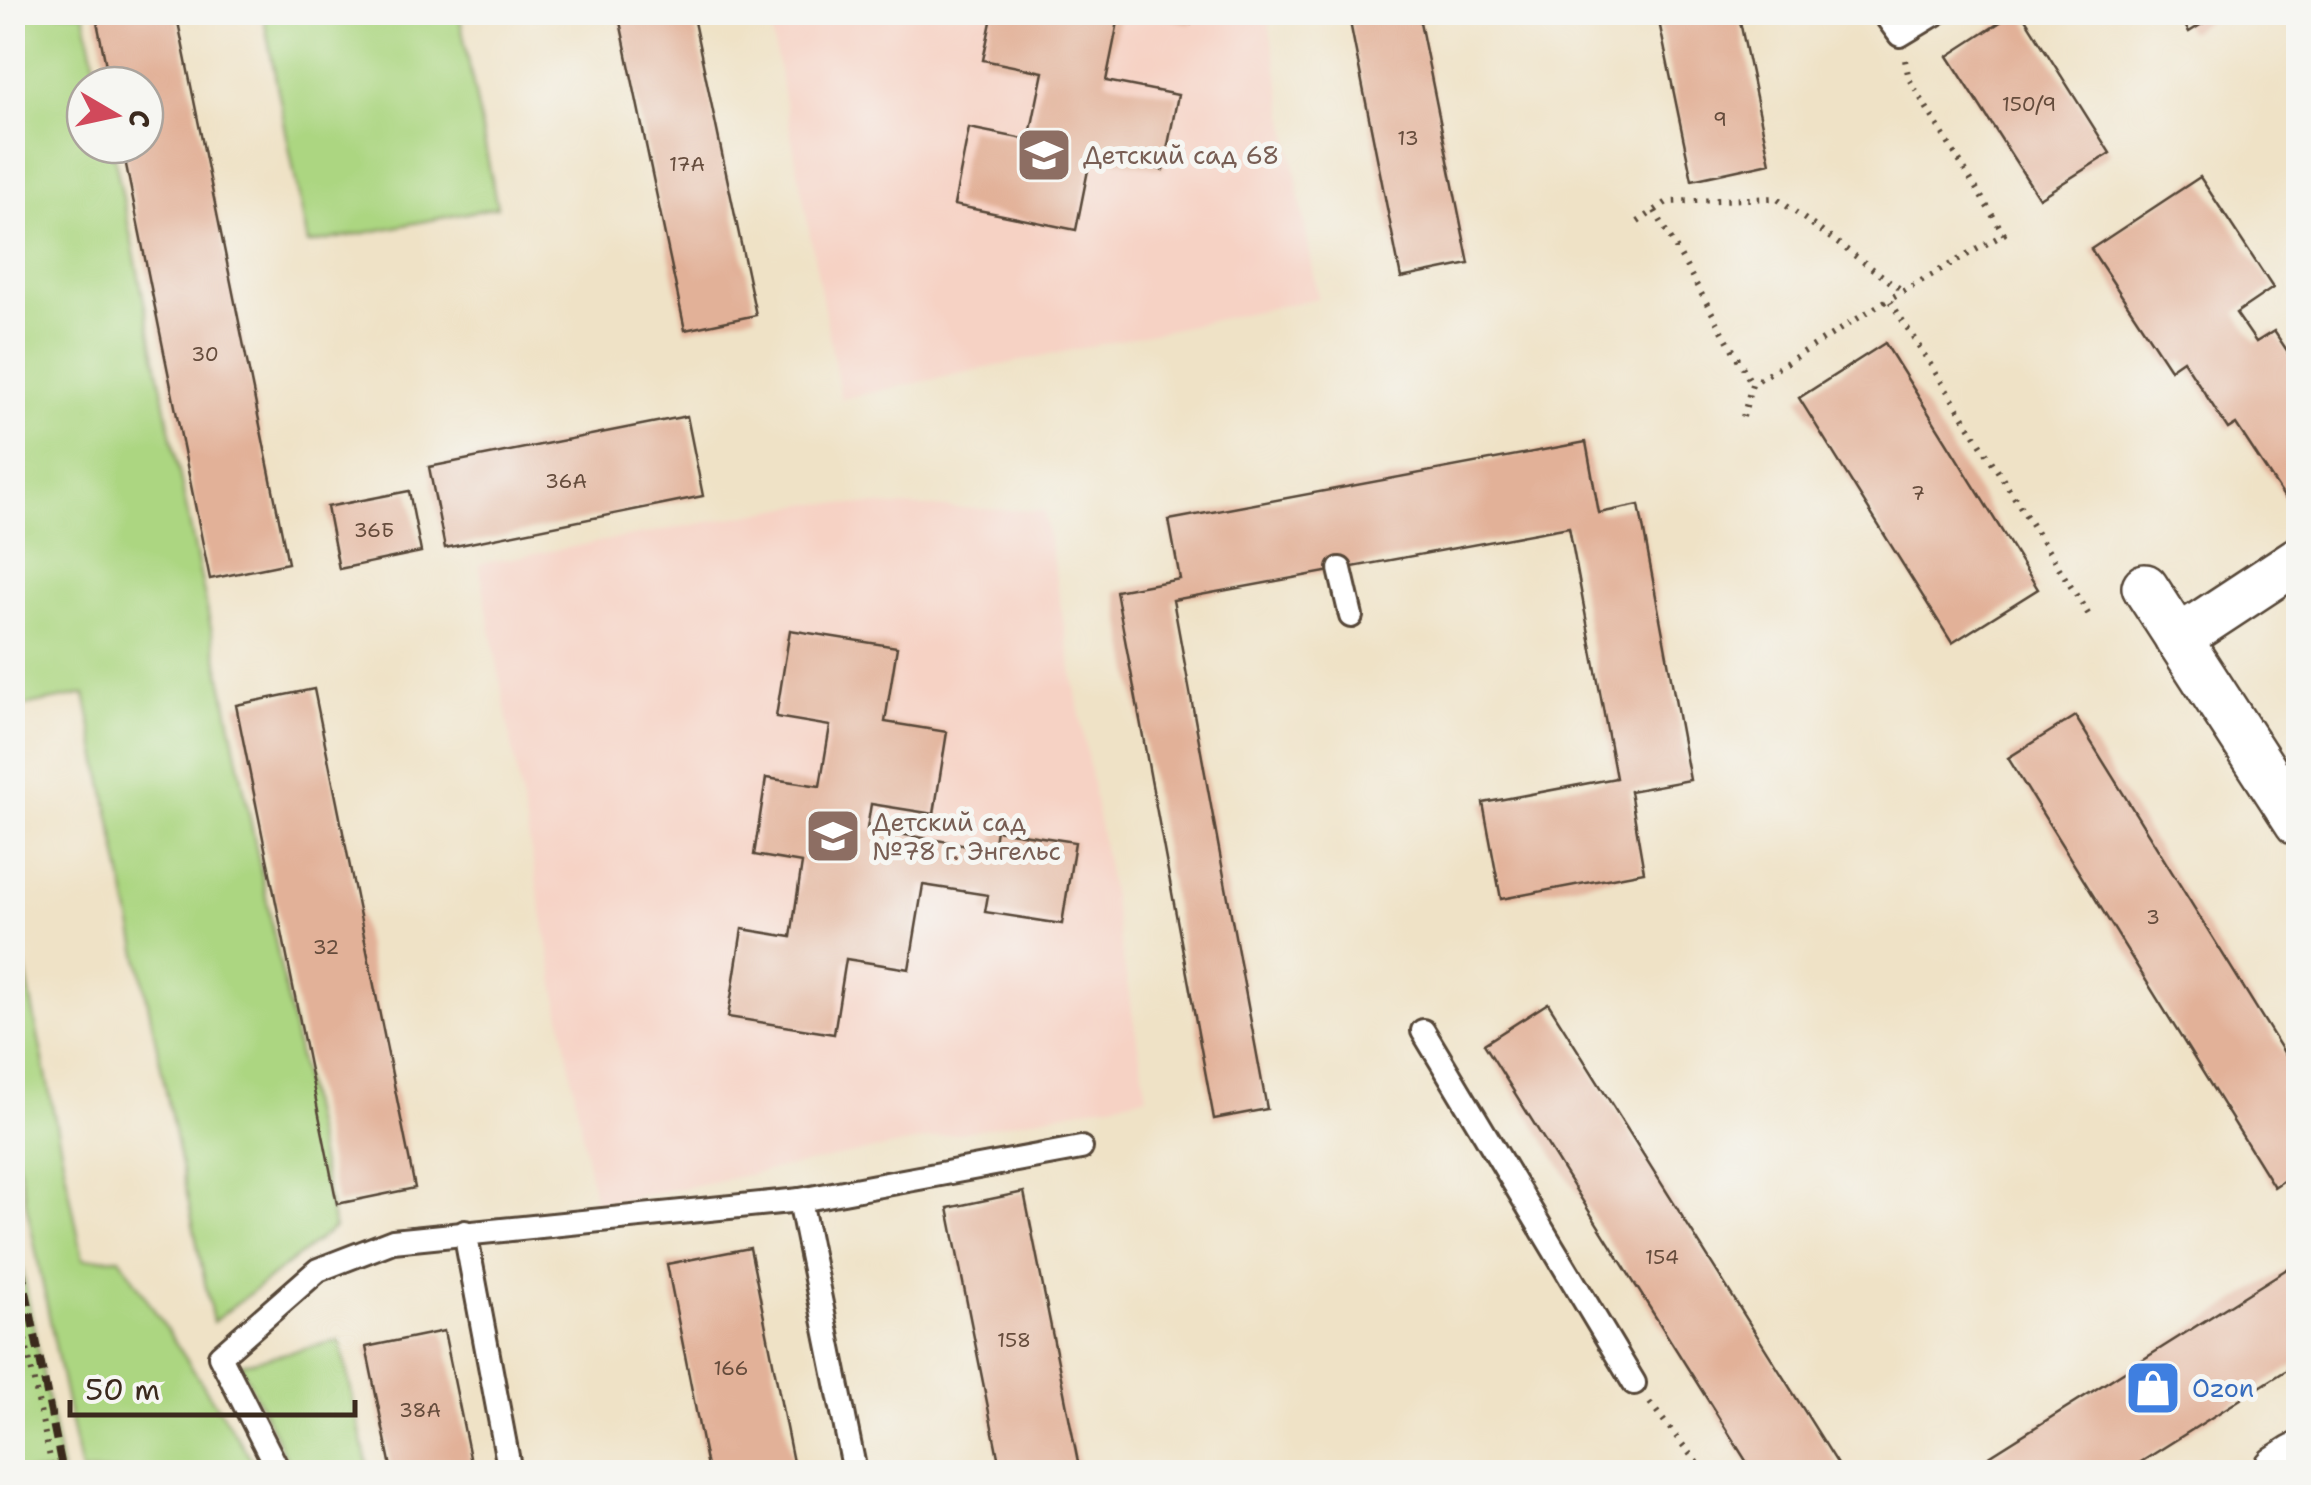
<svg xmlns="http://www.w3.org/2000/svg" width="2311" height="1485" font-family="'Shantell Sans',sans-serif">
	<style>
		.built { fill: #f6d2c4 }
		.green { fill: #acd681; stroke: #748050; stroke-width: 2.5 }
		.building { fill: #e2b198 }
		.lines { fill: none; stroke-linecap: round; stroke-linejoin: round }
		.lane-casing { stroke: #564637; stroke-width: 28 }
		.street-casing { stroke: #564637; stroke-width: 50 }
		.secondary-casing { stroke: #564637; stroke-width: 60 }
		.path { stroke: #564637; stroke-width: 6; stroke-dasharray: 2.5 8; stroke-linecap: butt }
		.lane { stroke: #fff; stroke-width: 22 }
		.street { stroke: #fff; stroke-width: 45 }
		.secondary { stroke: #fff; stroke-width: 55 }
		.rail { stroke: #3b2a1e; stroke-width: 8; stroke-dasharray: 15 8; stroke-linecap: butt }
		.labels { text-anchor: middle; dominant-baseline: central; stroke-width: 10; stroke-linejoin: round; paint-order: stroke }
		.number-label { font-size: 20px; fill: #654c3c }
		.education-label { font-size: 25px; fill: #785e54; stroke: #f6f6f2; text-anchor: start }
		.shop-label { font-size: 25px; fill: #366cbe; stroke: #f6f6f2; text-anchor: start }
	</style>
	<rect width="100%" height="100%" fill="#f6f6f2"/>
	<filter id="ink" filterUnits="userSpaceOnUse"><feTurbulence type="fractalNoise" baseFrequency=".01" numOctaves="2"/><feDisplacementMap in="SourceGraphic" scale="20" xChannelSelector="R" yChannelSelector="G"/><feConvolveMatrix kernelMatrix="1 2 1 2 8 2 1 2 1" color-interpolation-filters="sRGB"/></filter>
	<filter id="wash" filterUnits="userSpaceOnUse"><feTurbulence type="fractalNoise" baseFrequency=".0048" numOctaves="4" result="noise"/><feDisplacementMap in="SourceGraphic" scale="40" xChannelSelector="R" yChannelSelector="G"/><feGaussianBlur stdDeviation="2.25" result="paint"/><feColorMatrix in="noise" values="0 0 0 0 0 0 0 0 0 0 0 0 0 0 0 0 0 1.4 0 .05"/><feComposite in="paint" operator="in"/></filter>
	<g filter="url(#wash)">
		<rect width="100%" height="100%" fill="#efe2c6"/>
		<g class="built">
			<path d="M768,13H1267L1318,298L841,399Z"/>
			<path d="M811,503L1044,511L1147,1096L595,1205L479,564Z"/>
		</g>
		<g class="green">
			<path d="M13,12L84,13L99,85H85V145H112L334,1228L213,1322L85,694L13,708Z"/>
			<path d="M263,13H459L497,207L308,244Z"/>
			<path d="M13,910L83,1259L120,1258L260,1472H81L13,1139Z"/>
			<path d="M13,1223L62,1472H13Z"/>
			<path d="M340,1340L369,1472H293L240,1364Z"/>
		</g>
		<g id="blocks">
			<g class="building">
				<path d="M95,12H176L288,563L210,579L122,145H145V85H110Z"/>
				<path d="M618,12H692L756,315L685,330Z"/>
				<path d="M993,12H1120L1106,81L1178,95L1163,170L1091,155L1076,230L954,205L969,128L1029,140L1043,72L983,60Z"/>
				<path d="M1146,12H1194L1191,24Z"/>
				<path d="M1348,12H1418L1469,264L1401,278Z"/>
				<path d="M1657,12H1738L1770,163L1692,180Z"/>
				<path d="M2016,12H2021L2110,153L2039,198L1948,56Z"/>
				<path d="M2177,12H2221L2189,32Z"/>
				<path d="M2200,177L2273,288L2236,313L2256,342L2274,331L2296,364L2298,362V518L2236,424L2228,429L2183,360L2170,369L2091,249Z"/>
				<path d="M1885,343L2038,589L1952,643L1799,398Z"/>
				<path d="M687,416L703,496L445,548L429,467Z"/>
				<path d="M1586,442L1599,513L1639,505L1690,780L1630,791L1644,872L1501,899L1483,803L1616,778L1569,527L1173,600L1267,1109L1214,1119L1116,591L1180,579L1169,520Z"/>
				<path d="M409,491L421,552L339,569L327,507Z"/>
				<path d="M790,630L897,647L885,722L947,732L934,814L871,804L867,829L993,849L996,830L1075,842L1062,924L985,912L988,895L923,885L909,969L846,959L834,1034L728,1017L742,929L791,937L802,863L754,855L766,778L820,786L830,726L776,717Z"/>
				<path d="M314,689L415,1188L337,1204L236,705Z"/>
				<path d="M2075,716L2298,1075V1171L2274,1187L2008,758Z"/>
				<path d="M1548,1003L1841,1469L1836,1472H1753L1484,1044Z"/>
				<path d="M1024,1192L1080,1472H1001L948,1208Z"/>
				<path d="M750,1248L795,1472H708L667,1264Z"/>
				<path d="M2298,1262V1363L2125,1472H1964Z"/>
				<path d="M444,1331L473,1472H392L366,1347Z"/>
			</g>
		</g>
	</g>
	<g filter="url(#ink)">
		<use href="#blocks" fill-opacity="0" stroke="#564637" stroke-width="2.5"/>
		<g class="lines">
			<g class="lane-casing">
				<g id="lane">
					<path d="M1883,12L1900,35L1938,12"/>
					<path d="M1340,569L1351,616"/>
					<path d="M1423,1031L1634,1383"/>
					<path d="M800,1200L855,1472"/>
					<path d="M465,1232L510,1472"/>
					<path d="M279,1472L220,1356L318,1270L393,1241L800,1200L1081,1148"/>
				</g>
			</g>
			<g class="street-casing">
				<g id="street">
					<path d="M2145,587L2298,823"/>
					<path d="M2178,639L2298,560"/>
				</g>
			</g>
			<g class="secondary-casing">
				<path id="secondary" d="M2281,1472L2298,1461"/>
			</g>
			<g class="path">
				<path d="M1905,60L1909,79L2004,234L1889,299L2092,620"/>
				<path d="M1655,211L1752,384"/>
				<path d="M1638,222L1667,202L1776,198L1903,291"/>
				<path d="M1743,417L1752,384L1889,299"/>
				<path d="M12,1278L53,1472"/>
				<path d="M1650,1403L1704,1472"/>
			</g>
			<use href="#lane" class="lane"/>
			<use href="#street" class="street"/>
			<use href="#secondary" class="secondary"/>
			<path class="rail" d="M12,1223L63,1472"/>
		</g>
	</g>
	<defs>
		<g id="school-square" transform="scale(2.875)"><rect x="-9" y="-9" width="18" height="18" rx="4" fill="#8d6e63" stroke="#f6f6f2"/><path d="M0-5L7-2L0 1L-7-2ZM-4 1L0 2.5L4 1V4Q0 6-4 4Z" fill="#fff"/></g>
		<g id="shop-square" transform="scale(2.875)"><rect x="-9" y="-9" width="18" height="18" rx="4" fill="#3f7fe0" stroke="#f6f6f2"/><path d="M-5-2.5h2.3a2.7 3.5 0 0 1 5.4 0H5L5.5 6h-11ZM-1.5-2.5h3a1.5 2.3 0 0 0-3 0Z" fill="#fff"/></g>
	</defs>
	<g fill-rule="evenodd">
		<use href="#school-square" x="1044" y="155"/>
		<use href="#school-square" x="833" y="836"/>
		<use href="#shop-square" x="2153" y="1388"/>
	</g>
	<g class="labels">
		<g class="number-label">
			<text x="2029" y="104">150/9</text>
			<text x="1720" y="119">9</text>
			<text x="1408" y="138">13</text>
			<text x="687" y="164">17А</text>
			<text x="205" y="354">30</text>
			<text x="566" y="481">36А</text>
			<text x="1918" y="493">7</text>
			<text x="374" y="530">36Б</text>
			<text x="2153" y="917">3</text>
			<text x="326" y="947">32</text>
			<text x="1662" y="1257">154</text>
			<text x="1014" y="1340">158</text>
			<text x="731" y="1368">166</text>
			<text x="420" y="1410">38А</text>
		</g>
		<g class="education-label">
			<text x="1083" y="155">Детский сад 68</text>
			<text x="872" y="822">Детский сад<tspan x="872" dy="29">№78 г. Энгельс</tspan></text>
		</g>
		<g class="shop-label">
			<text x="2192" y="1388">Ozon</text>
		</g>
	</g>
	<rect width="2311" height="1485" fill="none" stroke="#f6f6f2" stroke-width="50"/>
	<g transform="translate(115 115) rotate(99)"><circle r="48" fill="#f6f6f2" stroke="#aba49d" stroke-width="2.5"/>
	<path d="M0-8L18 38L0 25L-18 38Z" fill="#d1495b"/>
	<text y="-15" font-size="28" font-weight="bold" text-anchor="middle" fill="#3b2a1e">С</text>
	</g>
	<path d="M70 1400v15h285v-15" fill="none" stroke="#3b2a1e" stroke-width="5"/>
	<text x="85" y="1400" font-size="30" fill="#3b2a1e" stroke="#f6f6f2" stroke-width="8" paint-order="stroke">50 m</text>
</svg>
